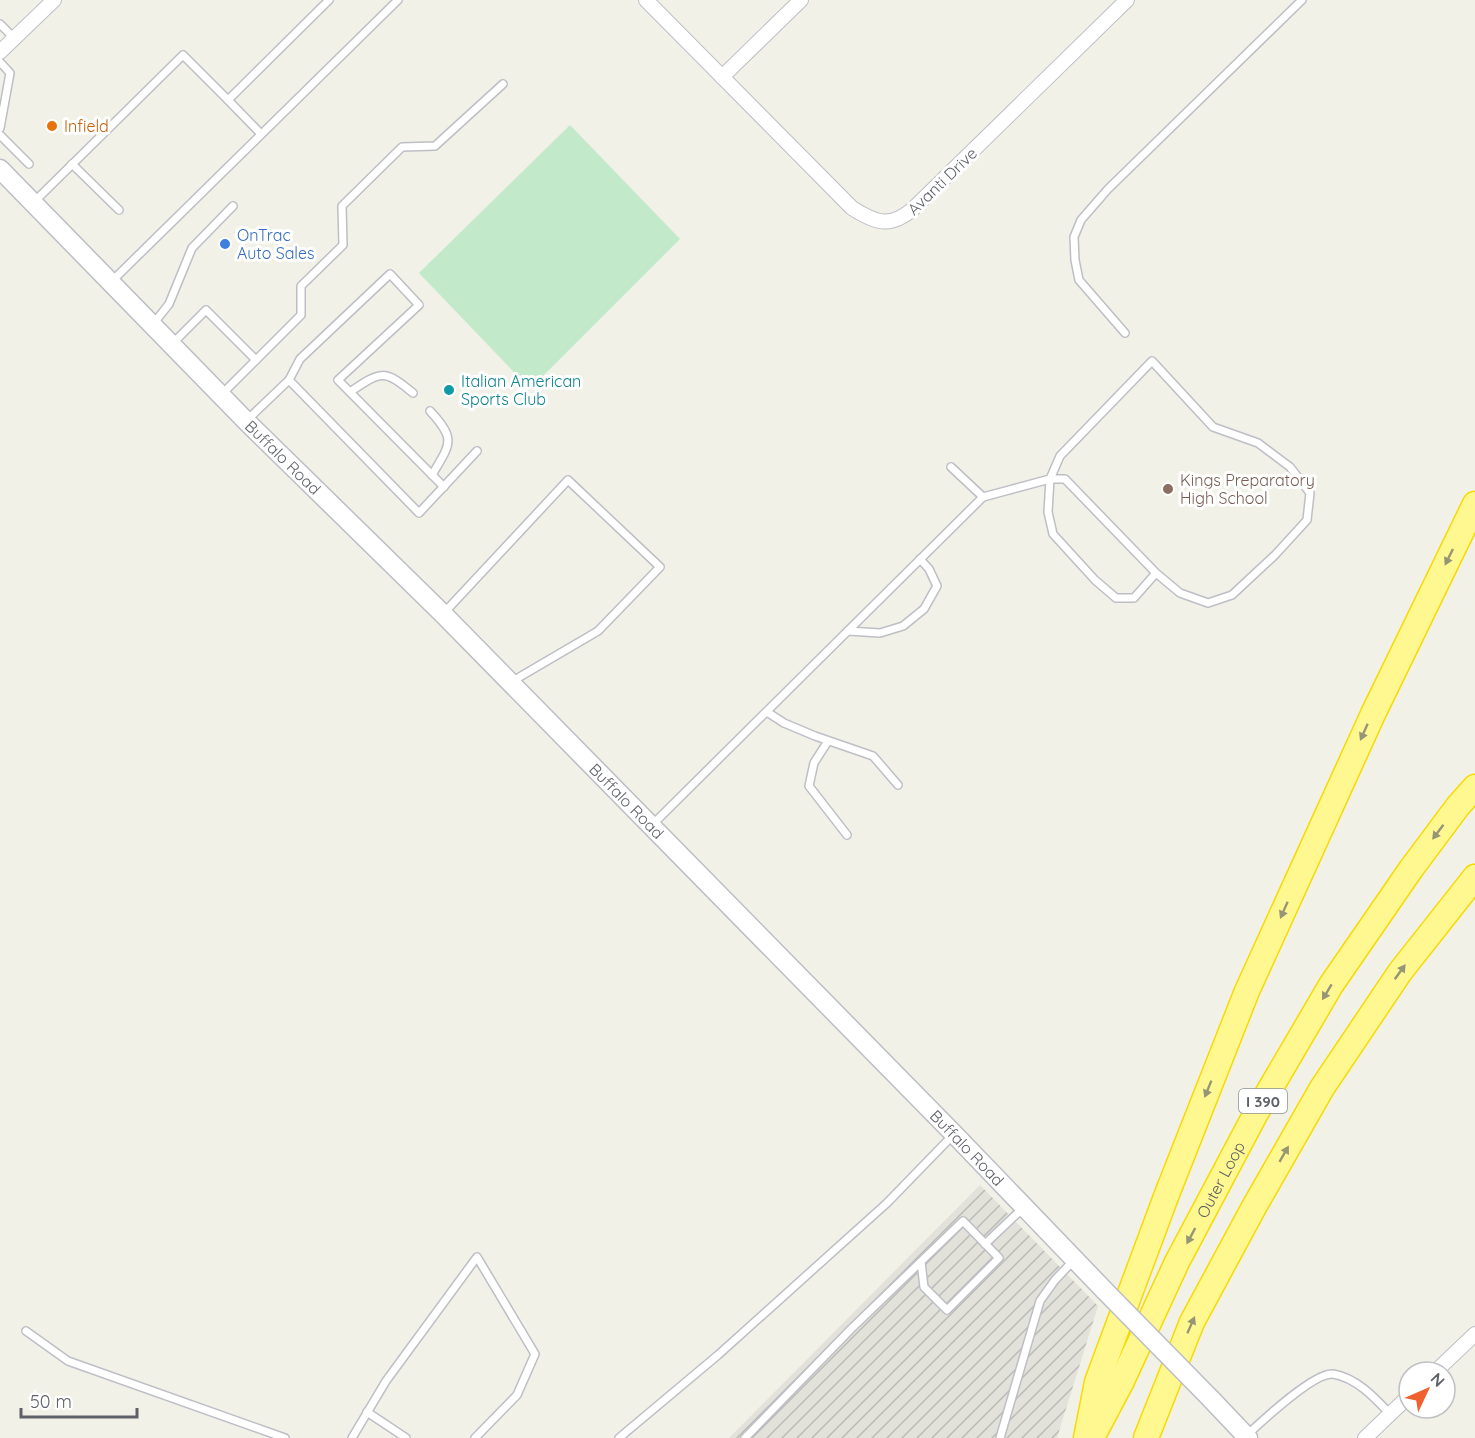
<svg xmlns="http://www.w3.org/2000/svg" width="1475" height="1438" font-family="Quicksand,sans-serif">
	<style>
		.industrial { fill: url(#industrial-furrows) }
		.grass { fill: #c3e9cb }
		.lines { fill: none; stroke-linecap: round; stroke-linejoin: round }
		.lane-casing { stroke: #bebfc6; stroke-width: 10 }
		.street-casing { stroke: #bebfc6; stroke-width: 16 }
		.secondary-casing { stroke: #bcbec5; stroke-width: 21 }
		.highway-casing { stroke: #f8da00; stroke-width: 27 }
		.lane { stroke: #fff; stroke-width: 7 }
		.street { stroke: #fff; stroke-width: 14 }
		.secondary { stroke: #fff; stroke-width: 18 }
		.highway { stroke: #fff890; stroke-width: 24 }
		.secondary-bridge-casing { stroke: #bcbec5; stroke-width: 21; stroke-linecap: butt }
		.secondary-bridge { stroke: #fff; stroke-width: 18 }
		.oneway { fill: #969676 }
		.food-dot { fill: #e8710a; stroke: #fff; stroke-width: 2 }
		.shop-dot { fill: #3f7fe0; stroke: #fff; stroke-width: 2 }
		.culture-dot { fill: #0f9aa8; stroke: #fff; stroke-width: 2 }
		.education-dot { fill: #8d6e63; stroke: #fff; stroke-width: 2 }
		.labels { text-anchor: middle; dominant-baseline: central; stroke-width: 6; stroke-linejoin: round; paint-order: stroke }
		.shield { fill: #fff; stroke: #8e9095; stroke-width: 1.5 }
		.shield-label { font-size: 15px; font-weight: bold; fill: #5e6168 }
		.food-label { font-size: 16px; fill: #c56008; stroke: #fff; text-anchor: start }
		.street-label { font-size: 16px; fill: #5e6168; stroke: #fff }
		.shop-label { font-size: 16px; fill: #366cbe; stroke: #fff; text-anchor: start }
		.culture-label { font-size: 16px; fill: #0d838f; stroke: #fff; text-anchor: start }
		.education-label { font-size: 16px; fill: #785e54; stroke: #fff; text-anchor: start }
	</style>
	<defs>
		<pattern id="industrial-furrows" width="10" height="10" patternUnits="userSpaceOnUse" patternTransform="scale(1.5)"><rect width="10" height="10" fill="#e2e2db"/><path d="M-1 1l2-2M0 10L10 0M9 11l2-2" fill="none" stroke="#babbb5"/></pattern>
	</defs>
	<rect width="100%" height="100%" fill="#f1f1e7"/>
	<path class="industrial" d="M980,1185L1098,1306L1057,1438H729Z"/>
	<path class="grass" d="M570,125L680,239L530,389L419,273Z"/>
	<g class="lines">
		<g class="lane-casing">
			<g id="lane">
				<path d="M0,24L14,38"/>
				<path d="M0,62L10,73L0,128"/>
				<path d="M228,100L261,134"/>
				<path d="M0,135L29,164"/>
				<path d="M72,164L119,210"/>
				<path d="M35,201L183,55L228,100L329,0"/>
				<path d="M112,281L398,0"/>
				<path d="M154,323L169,304L192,248L233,206"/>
				<path d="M1125,333L1079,280L1075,260L1074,237L1081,220L1108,189L1302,0"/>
				<path d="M173,343L206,310L256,360"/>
				<path d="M289,380L300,359L390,274L419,305L338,380L444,487"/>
				<path d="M350,392C381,371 384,369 413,393"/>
				<path d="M221,395L301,315V286L343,245L342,206L402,147L435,146L503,84"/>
				<path d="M430,411C457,440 450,444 432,475"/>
				<path d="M246,421L289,380L419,513L477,451"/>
				<path d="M951,467L983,497"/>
				<path d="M443,614L568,480L660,567L598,631L511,682"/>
				<path d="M848,631L880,633L903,626L924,609L937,586L929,569L920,559"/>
				<path d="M767,712L784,723L815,736L873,756L898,785"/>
				<path d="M828,741L814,763L809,786L847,835"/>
				<path d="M651,826L983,497L1050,479H1065L1156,573L1180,593L1208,603L1232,595L1275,555L1307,520L1310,493L1290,467L1258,443L1213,427L1152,361L1060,456L1050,479L1048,512L1053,534L1095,580L1116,598H1134L1156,573"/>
				<path d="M985,1244L1023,1208"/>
				<path d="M26,1331L68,1361L285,1438"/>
				<path d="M367,1412L406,1438"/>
				<path d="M1246,1436C1261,1422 1314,1372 1333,1374C1357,1378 1375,1398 1390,1414"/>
				<path d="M352,1438L386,1381L477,1257L535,1354L517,1395L475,1438"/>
				<path d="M619,1438L718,1355L887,1203L954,1134"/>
				<path d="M745,1438L851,1329L963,1221L999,1258L947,1310L924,1287L921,1262"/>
				<path d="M1000,1438L1040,1301L1055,1280L1074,1260"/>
			</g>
		</g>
		<g class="street-casing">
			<g id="street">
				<path d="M646,0L852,208C877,224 891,228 914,208L1127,0"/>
				<path d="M0,52L54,0"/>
				<path d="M722,77L801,0"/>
				<path d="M1435,1372L1475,1334"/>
				<path d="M1365,1438L1409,1396"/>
			</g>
		</g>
		<g class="secondary-casing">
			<g id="secondary">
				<path id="s1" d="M0,169L246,421L443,614L954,1134L1105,1291"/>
				<path d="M1211,1399L1248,1438"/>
			</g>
		</g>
		<g class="highway-casing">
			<g id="highway">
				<path id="s2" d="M1095,1432L1121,1383L1177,1262L1256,1113L1331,985L1411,869L1458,806L1475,787"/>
				<path d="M1086,1438L1097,1382L1167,1194L1247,991L1373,714L1475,504"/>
				<path d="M1146,1438L1192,1322L1254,1207L1322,1088L1400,972L1475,877"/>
			</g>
		</g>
		<use href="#lane" class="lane"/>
		<use href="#street" class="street"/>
		<use href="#secondary" class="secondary"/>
		<use href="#highway" class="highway"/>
		<g class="secondary-bridge-casing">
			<path id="secondary-bridge" d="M1105,1291L1211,1399"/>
		</g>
		<use href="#secondary-bridge" class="secondary-bridge"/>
	</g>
	<defs><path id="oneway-solid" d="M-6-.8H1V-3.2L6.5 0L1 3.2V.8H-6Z" transform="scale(1.5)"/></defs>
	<g class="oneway">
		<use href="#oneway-solid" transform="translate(1449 557) rotate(116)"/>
		<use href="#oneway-solid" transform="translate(1364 732) rotate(114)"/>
		<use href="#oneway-solid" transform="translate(1438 832) rotate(127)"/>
		<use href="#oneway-solid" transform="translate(1284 910) rotate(114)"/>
		<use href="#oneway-solid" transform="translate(1400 972) rotate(-54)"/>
		<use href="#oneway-solid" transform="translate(1327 992) rotate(121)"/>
		<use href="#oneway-solid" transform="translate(1208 1089) rotate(112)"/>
		<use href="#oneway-solid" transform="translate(1284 1154) rotate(-60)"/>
		<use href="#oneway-solid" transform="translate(1191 1236) rotate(118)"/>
		<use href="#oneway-solid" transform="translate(1191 1325) rotate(-66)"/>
	</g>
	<circle class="food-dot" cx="52" cy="126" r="6"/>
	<circle class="shop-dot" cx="225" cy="244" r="6"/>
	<circle class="culture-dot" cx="449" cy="390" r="6"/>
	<circle class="education-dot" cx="1168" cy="489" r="6"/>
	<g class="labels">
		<rect class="shield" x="1239" y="1089" width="48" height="24" rx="4.5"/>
		<g class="shield-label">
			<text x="1263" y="1101">I 390</text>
		</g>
		<g class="food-label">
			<text x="64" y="126">Infield</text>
		</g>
		<g class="street-label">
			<text transform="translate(942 181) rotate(-44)">Avanti Drive</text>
			<text stroke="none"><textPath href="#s1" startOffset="404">Buffalo Road</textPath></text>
			<text stroke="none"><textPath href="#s1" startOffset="890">Buffalo Road</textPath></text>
			<text stroke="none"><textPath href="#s1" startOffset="1376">Buffalo Road</textPath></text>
			<text stroke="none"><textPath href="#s2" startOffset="282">Outer Loop</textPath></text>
		</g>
		<g class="shop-label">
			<text x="237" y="235">OnTrac<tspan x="237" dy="18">Auto Sales</tspan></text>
		</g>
		<g class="culture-label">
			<text x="461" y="381">Italian American<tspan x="461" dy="18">Sports Club</tspan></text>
		</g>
		<g class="education-label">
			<text x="1180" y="480">Kings Preparatory<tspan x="1180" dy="18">High School</tspan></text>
		</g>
	</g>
	<g transform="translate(1427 1390) rotate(46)"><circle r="28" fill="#ffffff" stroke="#bfc0c3" stroke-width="1.5"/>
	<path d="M0-4.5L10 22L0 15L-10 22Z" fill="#ef622f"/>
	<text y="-9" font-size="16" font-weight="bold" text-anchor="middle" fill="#5e6168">N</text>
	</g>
	<path d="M21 1408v9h116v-9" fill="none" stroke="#5e6168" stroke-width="3"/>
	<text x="30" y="1408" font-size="18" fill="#5e6168" stroke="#ffffff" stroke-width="4.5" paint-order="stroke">50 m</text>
</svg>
